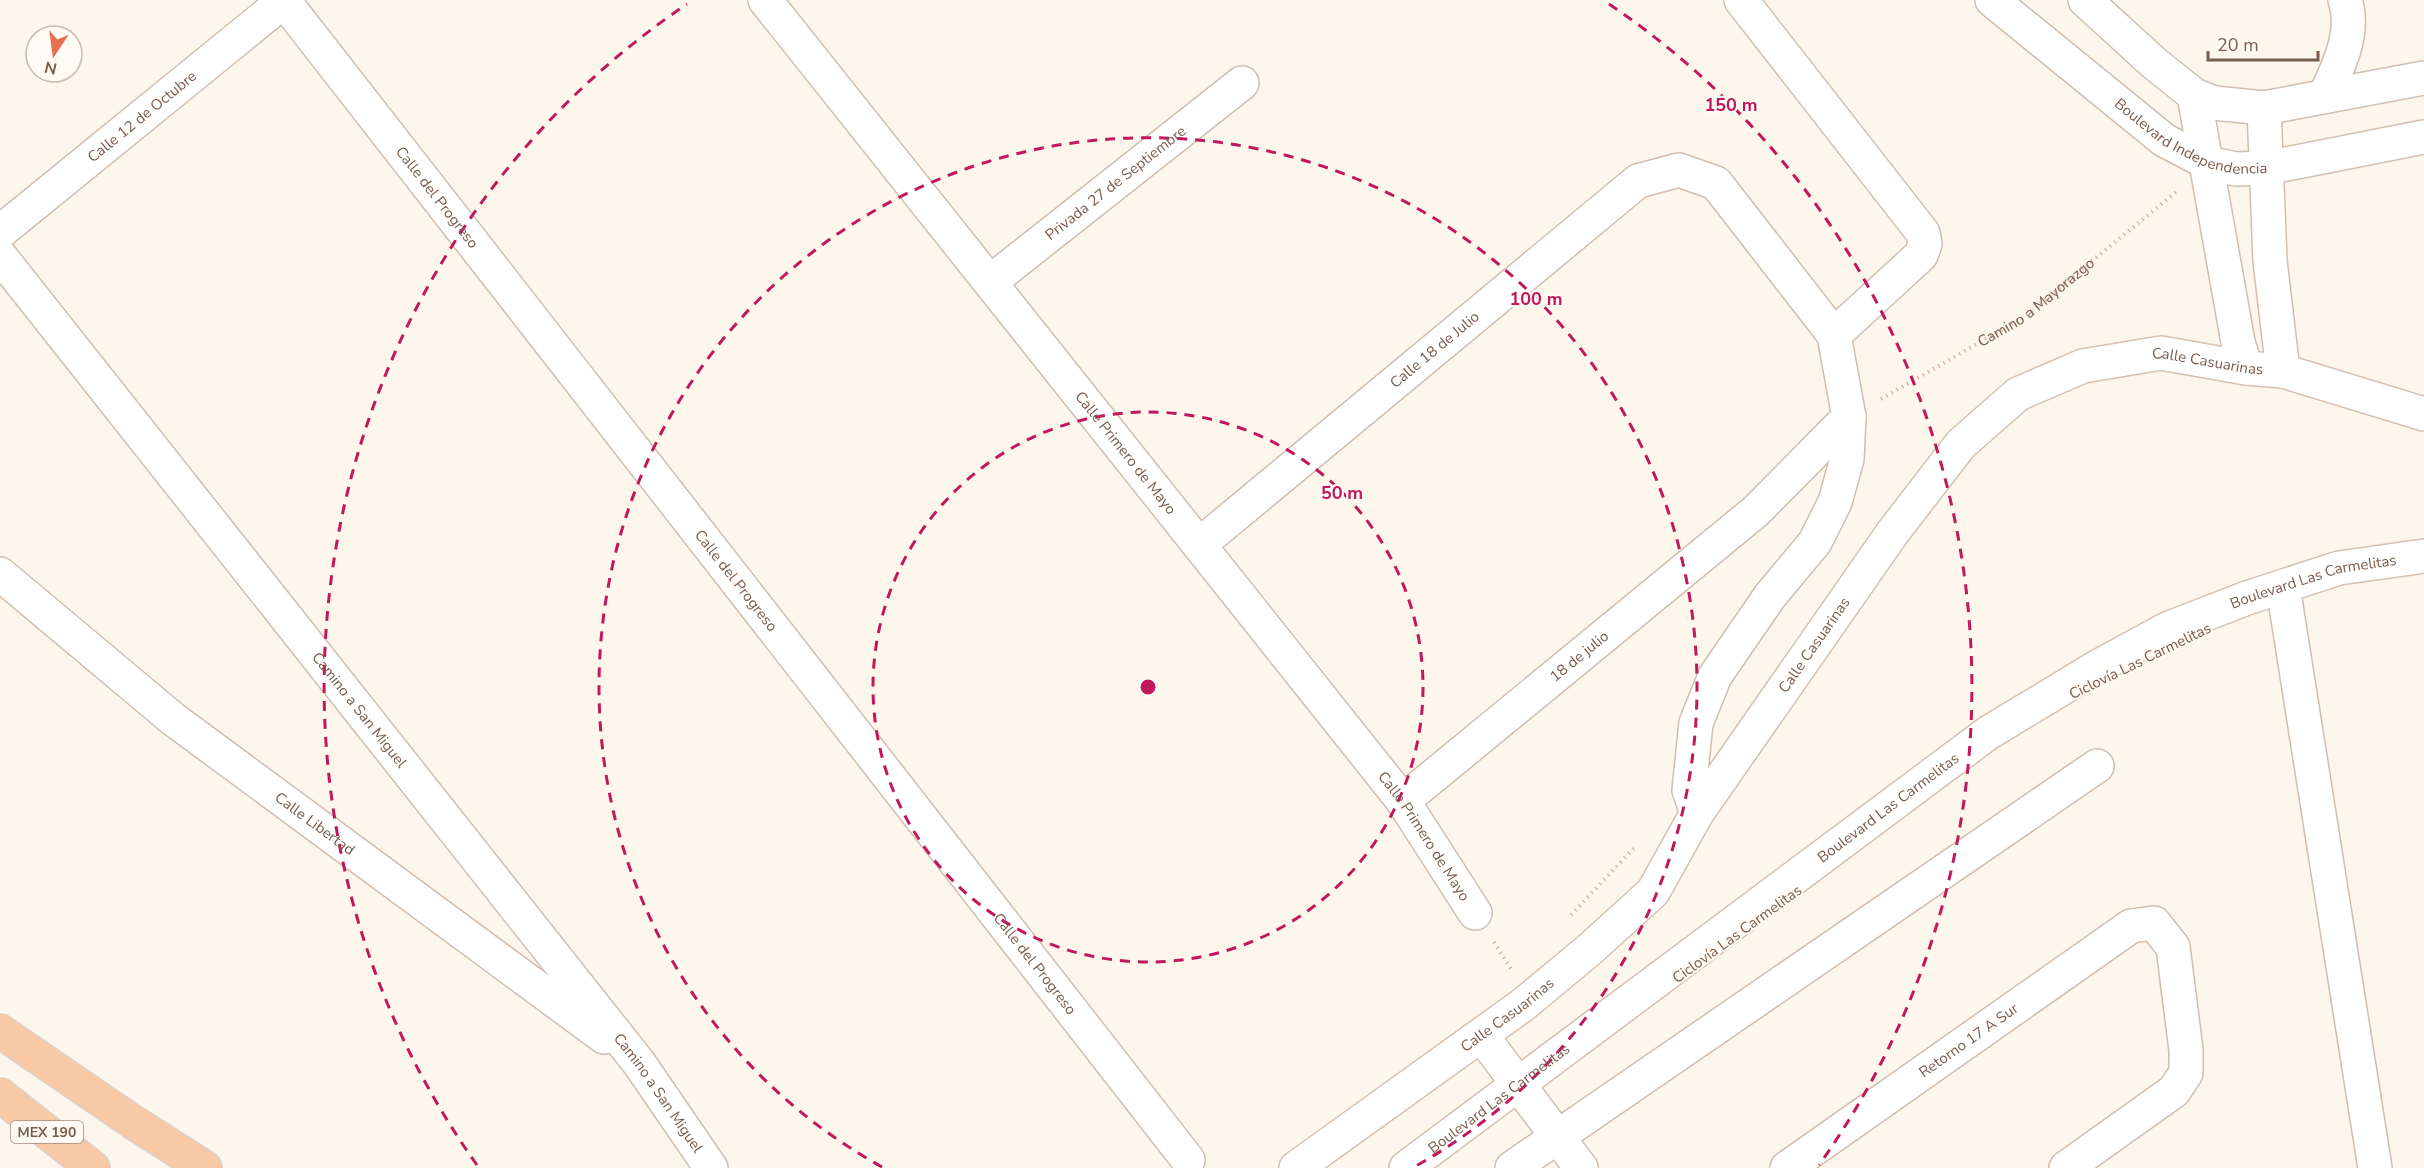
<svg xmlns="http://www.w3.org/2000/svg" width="2424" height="1168" font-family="'Nunito Sans',sans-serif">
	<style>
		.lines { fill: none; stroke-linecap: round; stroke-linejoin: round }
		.minor-casing { stroke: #d1beb0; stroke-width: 36 }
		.secondary-casing { stroke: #d6c0b0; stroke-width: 36 }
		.trunk-casing { stroke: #dad1cd; stroke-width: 36 }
		.path { stroke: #d9b8a5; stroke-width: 4; stroke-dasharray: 1.5 4.5; stroke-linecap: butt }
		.minor { stroke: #fff; stroke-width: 33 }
		.secondary { stroke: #fff; stroke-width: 33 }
		.trunk { stroke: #f9c8a4; stroke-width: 33 }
		.ring { fill: none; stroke: #c2185b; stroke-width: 3; stroke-dasharray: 10 8 }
		.labels { text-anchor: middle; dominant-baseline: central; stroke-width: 4.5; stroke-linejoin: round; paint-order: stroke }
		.shield { fill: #fffaf3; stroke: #a28b7f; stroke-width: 1.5 }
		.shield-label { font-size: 14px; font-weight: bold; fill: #7a5c4d }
		.street-label { font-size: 15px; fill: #7a5c4d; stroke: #fffaf3 }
		.centre { fill: #c2185b; stroke: #fffaf3; stroke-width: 3 }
		.ring-label { font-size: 18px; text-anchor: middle; font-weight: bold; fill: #c2185b; stroke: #fffaf3; stroke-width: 4.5; stroke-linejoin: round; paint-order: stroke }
	</style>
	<rect width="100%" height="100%" fill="#fdf6ec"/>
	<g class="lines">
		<g class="minor-casing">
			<g id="minor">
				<path id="s2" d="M765,0L1403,801L1475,913"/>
				<path d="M1741,0L1923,233L1925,244L1921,255L1834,335"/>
				<path id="s3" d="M1992,0L2164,140L2208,163L2236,169L2266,168L2424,137"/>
				<path d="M2085,0L2154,63L2194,95L2214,103L2264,108L2424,78"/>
				<path id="s4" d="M284,1L1188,1160"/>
				<path d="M2194,95L2238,342L2246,368"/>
				<path d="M2325,96C2338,68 2356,32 2345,0"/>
				<path d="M2264,108L2270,261L2283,371"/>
				<path id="s5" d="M0,232L285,0"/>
				<path id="s6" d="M0,256L639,1063L711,1168"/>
				<path id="s7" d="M990,282L1242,83"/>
				<path id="s8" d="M1199,545L1638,181L1679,170L1716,183L1834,335L1849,417L1847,459L1835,502L1815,542L1770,596L1715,676L1696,723L1689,790L1697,813"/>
				<path id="s9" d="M0,574L173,719L604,1037"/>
				<path d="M2283,587L2375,1168"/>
				<path id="s10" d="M1403,801L1756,511L1849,417"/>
				<path d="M1482,1036L1581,1168"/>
				<path d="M1512,1168L2097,766"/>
				<path id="s11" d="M1787,1168L2131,926L2154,923L2173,947L2186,1050V1073L2174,1091L2066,1168"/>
			</g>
		</g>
		<g class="secondary-casing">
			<g id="secondary">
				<path id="s12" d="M1296,1168L1524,1004L1589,950L1653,892L1697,813L1893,532L1961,444L2018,394L2083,366L2161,353L2246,368L2283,371L2424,414"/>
				<path id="s13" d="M1406,1168L1988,733L2099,666L2167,629L2247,598L2339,568L2424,556"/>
			</g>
		</g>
		<g class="trunk-casing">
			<g id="trunk">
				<path d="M0,1031L133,1122L205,1168"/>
				<path d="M0,1095L93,1168"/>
			</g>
		</g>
		<g class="path">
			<path id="s1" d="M1881,399L2024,317L2176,192"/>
			<path d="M1571,915L1634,848"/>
			<path d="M1494,942L1511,969"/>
		</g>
		<use href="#minor" class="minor"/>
		<use href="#secondary" class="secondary"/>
		<use href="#trunk" class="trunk"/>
	</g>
	<g class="ring">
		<circle cx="1148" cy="687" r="275"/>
		<path d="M882 1167A549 549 0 1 1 1414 1167"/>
		<path d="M477 1165A824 824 0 0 1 687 4M1609 4A824 824 0 0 1 1819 1165"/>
	</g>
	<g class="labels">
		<rect class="shield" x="11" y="1121" width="72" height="22" rx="4.5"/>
		<g class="shield-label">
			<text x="47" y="1132">MEX 190</text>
		</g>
		<g class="street-label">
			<text stroke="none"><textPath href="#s5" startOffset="183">Calle 12 de Octubre</textPath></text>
			<text stroke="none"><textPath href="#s3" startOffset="246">Boulevard Independencia</textPath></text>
			<text stroke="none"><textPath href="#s7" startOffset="160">Privada 27 de Septiembre</textPath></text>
			<text stroke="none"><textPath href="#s4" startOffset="249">Calle del Progreso</textPath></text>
			<text stroke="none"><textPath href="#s1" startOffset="183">Camino a Mayorazgo</textPath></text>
			<text stroke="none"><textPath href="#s8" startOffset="306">Calle 18 de Julio</textPath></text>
			<text stroke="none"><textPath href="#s12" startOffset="1269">Calle Casuarinas</textPath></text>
			<text stroke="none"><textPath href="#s2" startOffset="579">Calle Primero de Mayo</textPath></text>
			<text stroke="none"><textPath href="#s4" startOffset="735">Calle del Progreso</textPath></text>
			<text stroke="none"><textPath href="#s13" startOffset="1088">Boulevard Las Carmelitas</textPath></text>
			<text stroke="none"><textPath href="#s12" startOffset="747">Calle Casuarinas</textPath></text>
			<text stroke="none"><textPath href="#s10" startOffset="228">18 de julio</textPath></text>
			<text transform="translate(2140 661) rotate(-26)">Ciclovía Las Carmelitas</text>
			<text stroke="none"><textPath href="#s6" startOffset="579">Camino a San Miguel</textPath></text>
			<text stroke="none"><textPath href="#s13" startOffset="602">Boulevard Las Carmelitas</textPath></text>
			<text stroke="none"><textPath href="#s9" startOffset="402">Calle Libertad</textPath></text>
			<text stroke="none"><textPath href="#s2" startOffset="1065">Calle Primero de Mayo</textPath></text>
			<text transform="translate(1737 934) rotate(-36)">Ciclovía Las Carmelitas</text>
			<text stroke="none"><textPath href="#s4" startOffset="1221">Calle del Progreso</textPath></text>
			<text stroke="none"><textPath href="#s12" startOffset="261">Calle Casuarinas</textPath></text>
			<text stroke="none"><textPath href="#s11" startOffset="222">Retorno 17 A Sur</textPath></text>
			<text stroke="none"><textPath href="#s6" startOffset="1065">Camino a San Miguel</textPath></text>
			<text stroke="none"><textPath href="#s13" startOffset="116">Boulevard Las Carmelitas</textPath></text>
		</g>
	</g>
	<circle cx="1148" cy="687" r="9" class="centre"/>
	<g class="ring-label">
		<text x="1731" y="111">150 m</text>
		<text x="1536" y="305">100 m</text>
		<text x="1342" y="499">50 m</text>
	</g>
	<g transform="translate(54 54) rotate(193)"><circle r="28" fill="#fffaf3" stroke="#cabbb1" stroke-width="1.5"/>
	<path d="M0-4.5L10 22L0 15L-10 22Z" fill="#e76f51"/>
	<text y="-9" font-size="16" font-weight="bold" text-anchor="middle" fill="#7a5c4d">N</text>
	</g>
	<path d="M2208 51v9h110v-9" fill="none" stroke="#7a5c4d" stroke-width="3"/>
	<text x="2217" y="51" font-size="18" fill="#7a5c4d" stroke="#fffaf3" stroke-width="4.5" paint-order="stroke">20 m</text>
</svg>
